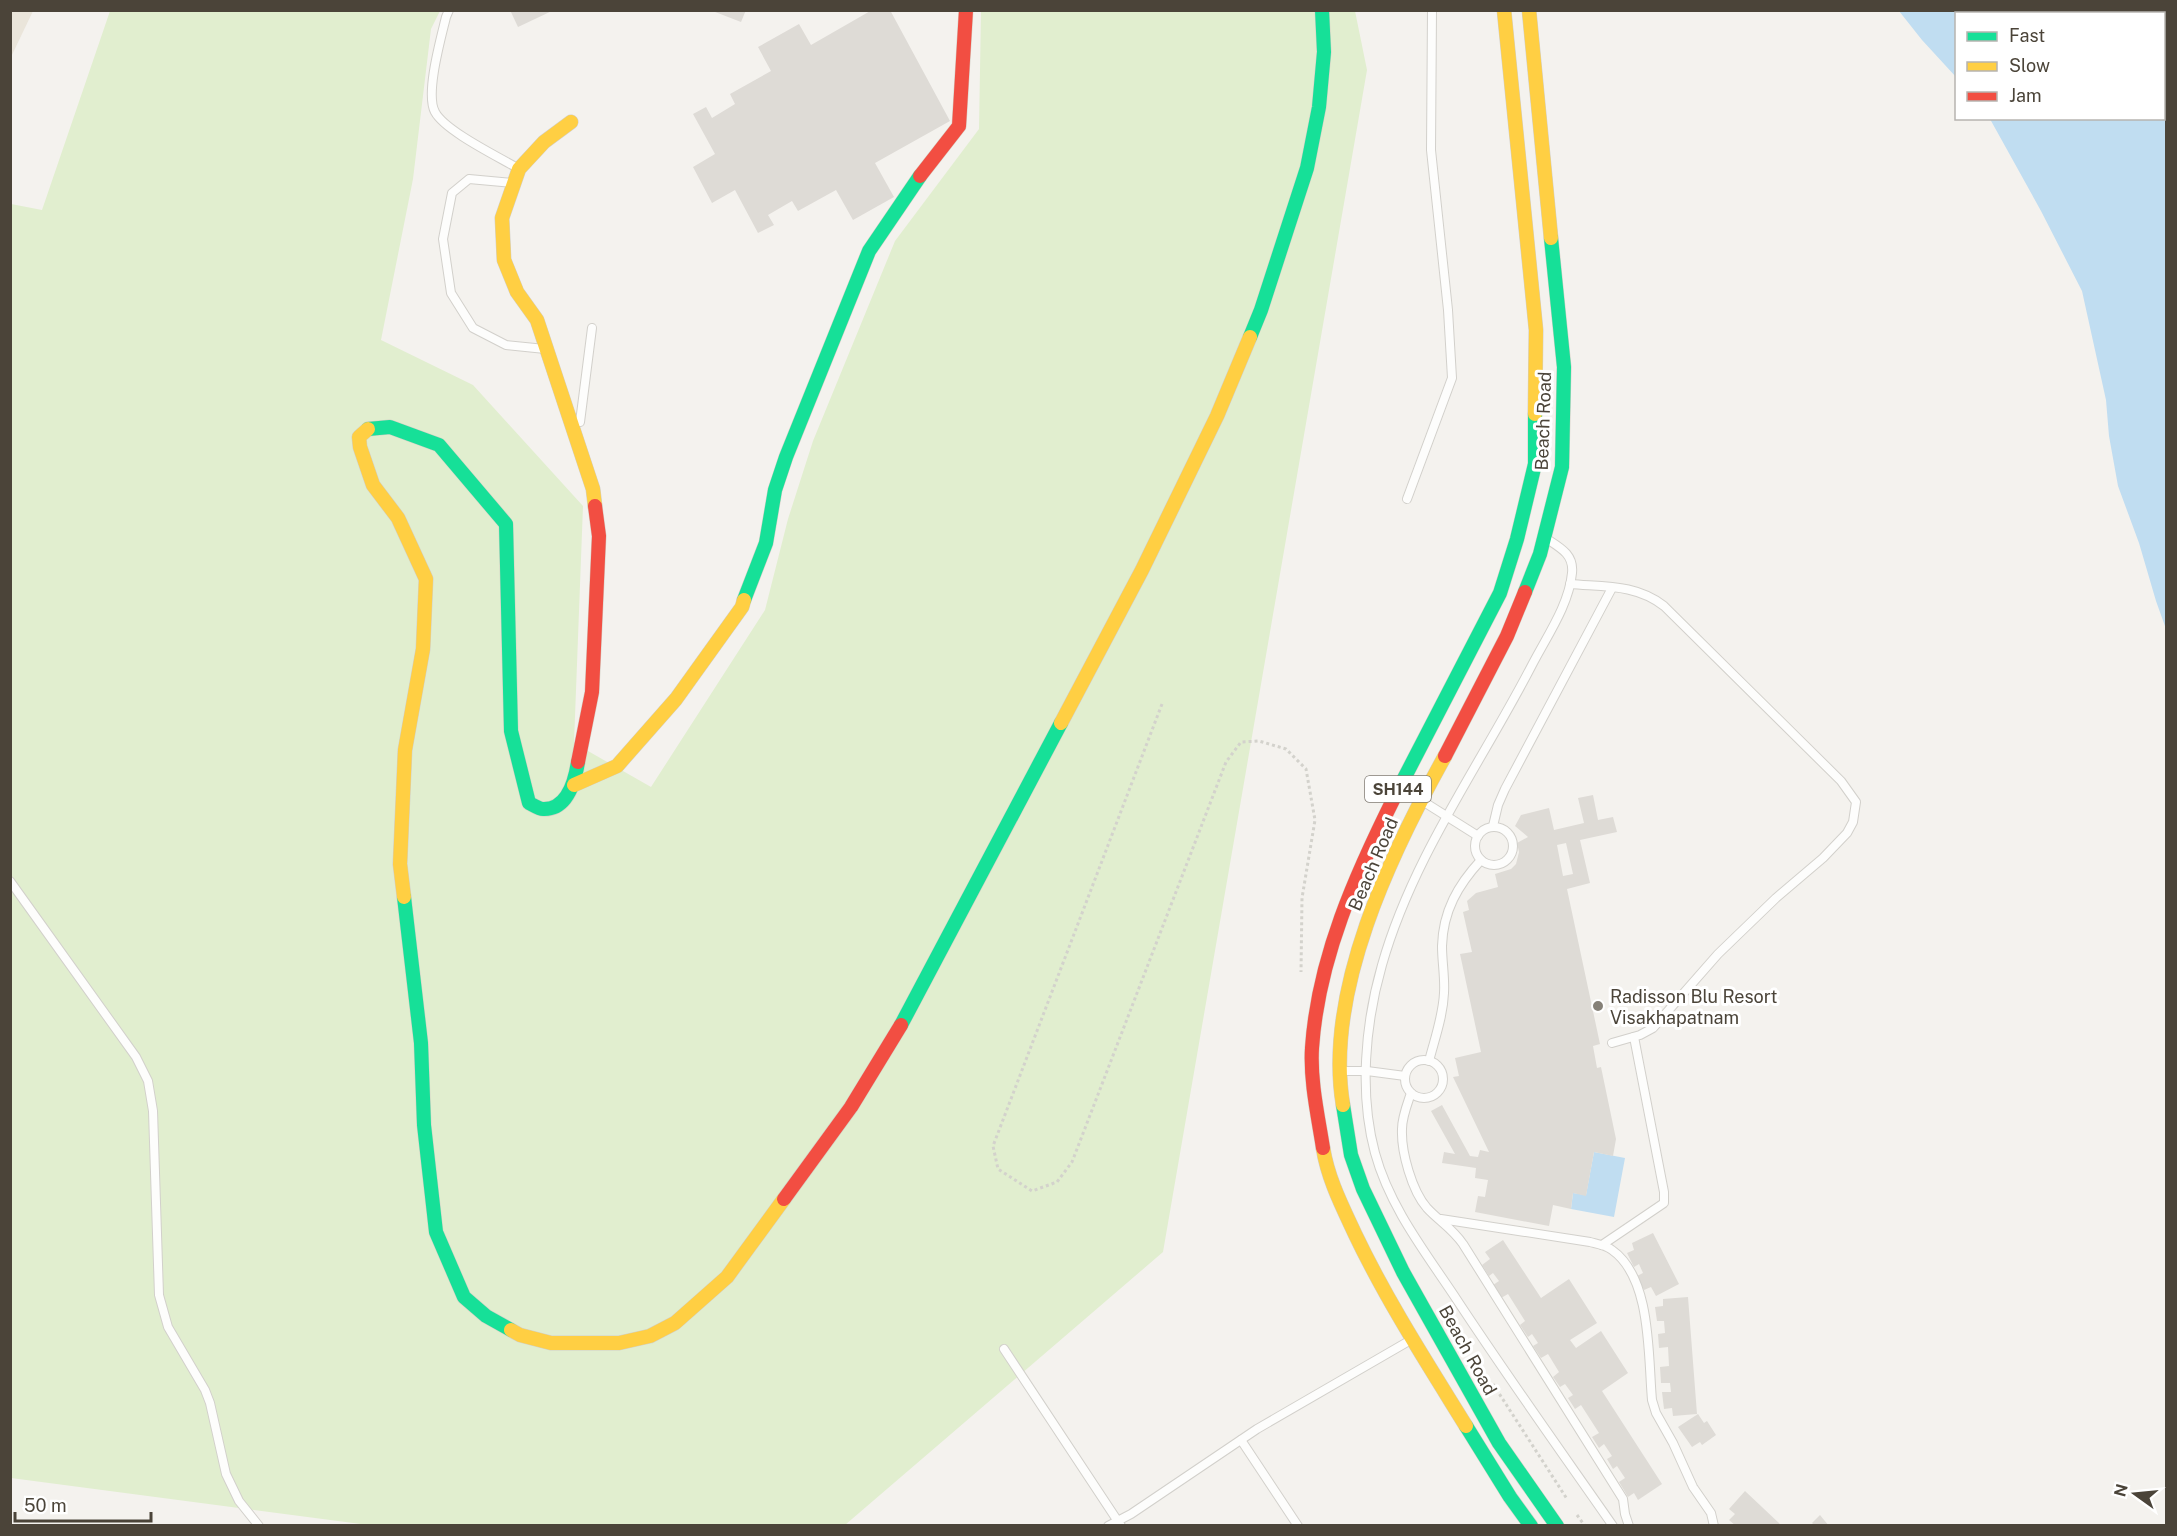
<svg xmlns="http://www.w3.org/2000/svg" width="2177" height="1536" font-family="'Public Sans',sans-serif">
	<style>
		.education { fill: #eae5da }
		.green { fill: #e1eecf }
		.water { fill: #c0ddf1 }
		.building { fill: #dedbd6; fill-rule: evenodd }
		.lines { fill: none; stroke-linecap: round; stroke-linejoin: round }
		.lane-casing { stroke: #d2d0cb; stroke-width: 10 }
		.fast-casing { stroke: #d3cfc5; stroke-width: 15 }
		.slow-casing { stroke: #d3cfc5; stroke-width: 15 }
		.jam-casing { stroke: #d3cfc5; stroke-width: 15 }
		.path { stroke: #d3d2cc; stroke-width: 3; stroke-dasharray: 3 3; stroke-linecap: butt }
		.lane { stroke: #fdfdfc; stroke-width: 8 }
		.fast { stroke: #16e098; stroke-width: 14 }
		.slow { stroke: #ffcf43; stroke-width: 14 }
		.jam { stroke: #f24e42; stroke-width: 14 }
		.poi-dot { fill: #868178; stroke: #fff; stroke-width: 2 }
		.labels { text-anchor: middle; dominant-baseline: central; stroke-width: 6; stroke-linejoin: round; paint-order: stroke }
		.shield { fill: #fff; stroke: #817c74; stroke-width: 1.5 }
		.shield-label { font-size: 16px; font-weight: bold; fill: #4b4439 }
		.street-label { font-size: 18px; fill: #4b4439; stroke: #fff }
		.poi-label { font-size: 18px; fill: #4b4439; stroke: #fff; text-anchor: start }
	</style>
	<rect width="100%" height="100%" fill="#f4f2ee"/>
	<path class="education" d="M11,10L33,11L11,57L10,11Z"/>
	<path class="green" d="M110,11H440L431,29L413,179L381,340L473,385L583,506L574,743L651,787L765,610L788,519L813,441L895,241L979,129L981,11H1355L1367,70L1163,1252L845,1525L376,1526L11,1478V204L42,210Z"/>
	<g class="water">
		<path d="M1899,11H2166V629L2156,601L2139,543L2118,486L2109,436L2106,400L2082,291L2041,211L1990,119L2164,118V14H1956V77L1922,40Z"/>
		<path d="M1594,1152L1625,1158L1614,1217L1571,1209L1573,1193L1586,1195Z"/>
	</g>
	<g class="building">
		<path d="M510,10H554L518,27Z"/>
		<path d="M710,10H746L741,22Z"/>
		<path d="M872,10H890L950,121L875,163L894,197L853,220L836,190L798,211L792,201L768,215L774,225L758,233L735,190L712,203L693,167L715,154L693,114L706,107L712,118L735,104L730,94L771,71L758,47L799,24L811,45Z"/>
		<path d="M1593,795L1598,820L1613,817L1617,832L1580,840L1590,883L1567,889L1600,1044L1593,1046L1597,1068L1601,1067L1616,1139L1613,1156L1594,1152L1586,1196L1573,1193L1571,1209L1553,1205L1549,1226L1475,1212L1478,1196L1485,1197L1488,1180L1475,1178L1476,1168L1442,1163L1444,1152L1455,1154L1431,1111L1442,1105L1470,1156L1478,1157L1480,1150L1489,1152L1453,1077L1459,1076L1455,1058L1481,1052L1460,954L1472,952L1463,912L1469,910L1467,901L1476,893L1498,887L1495,874L1511,869L1516,864L1519,852L1517,843L1528,837L1515,826L1521,815L1549,808L1554,830L1584,823L1578,798ZM1566,843L1573,874L1563,876L1557,845Z"/>
		<path d="M1653,1233L1679,1284L1656,1296L1651,1287L1644,1290L1637,1276L1643,1273L1639,1264L1634,1267L1627,1253L1634,1250L1632,1243Z"/>
		<path d="M1503,1240L1541,1298L1569,1279L1597,1323L1570,1340L1576,1348L1601,1331L1628,1373L1602,1391L1662,1484L1638,1500L1634,1493L1628,1497L1619,1482L1625,1478L1617,1466L1613,1469L1607,1459L1612,1456L1604,1444L1599,1448L1592,1437L1599,1433L1581,1405L1575,1409L1568,1398L1573,1395L1565,1384L1560,1387L1553,1377L1559,1372L1548,1354L1541,1358L1533,1346L1538,1343L1532,1334L1528,1337L1520,1325L1525,1321L1508,1294L1501,1298L1493,1285L1499,1281L1493,1273L1489,1276L1482,1265L1490,1259L1485,1252Z"/>
		<path d="M1688,1297L1697,1414L1673,1416L1672,1408L1664,1409L1662,1392H1671L1670,1383H1661L1660,1367L1669,1366L1668,1347L1659,1348L1658,1334L1665,1333L1664,1321H1657L1655,1307L1663,1306V1299Z"/>
		<path d="M1698,1414L1704,1423L1707,1421L1716,1435L1702,1445L1700,1442L1692,1447L1678,1427Z"/>
		<path d="M1745,1491L1782,1526H1736L1729,1520L1735,1514L1729,1509Z"/>
		<path d="M1820,1515L1829,1526H1815L1812,1523Z"/>
	</g>
	<g class="lines">
		<g class="lane-casing">
			<g id="lane">
				<path d="M449,10L446,17C441,38 425,94 435,112C445,131 499,157 519,169"/>
				<path d="M512,183L469,179L452,193L443,239L451,293L473,328L506,345L545,349"/>
				<path d="M580,422L592,328"/>
				<path d="M1407,499L1452,378L1448,310L1431,150L1432,10"/>
				<path d="M1547,539C1561,548 1574,555 1572,573C1569,605 1547,636 1532,665C1481,764 1413,856 1382,965C1365,1024 1359,1094 1375,1153C1390,1208 1426,1253 1457,1300C1507,1376 1560,1450 1613,1526"/>
				<path d="M1570,584C1604,587 1636,584 1664,606L1841,781L1856,802L1853,822L1847,833L1823,858L1776,898L1718,954L1653,1028L1640,1035L1612,1043"/>
				<path d="M1424,802L1478,836"/>
				<path d="M1493,826L1498,805L1505,789L1612,588"/>
				<circle cx="1494" cy="846" r="19"/>
				<path d="M10,881L136,1057L148,1081L153,1111L159,1295L168,1327L205,1390L210,1403L226,1474L239,1501L259,1526"/>
				<circle cx="1424" cy="1079" r="19"/>
				<path d="M1429,1061C1435,1038 1443,1016 1444,993C1445,977 1442,962 1442,946C1443,911 1458,885 1481,860"/>
				<path d="M1343,1071H1367L1405,1076"/>
				<path d="M1411,1093C1407,1105 1402,1117 1402,1129C1401,1152 1412,1191 1427,1208C1439,1221 1452,1228 1463,1244L1623,1499L1625,1514L1629,1526"/>
				<path d="M1441,1219L1590,1242C1598,1244 1606,1245 1612,1250C1652,1278 1648,1357 1652,1400L1656,1413L1673,1443L1693,1487L1711,1513L1714,1526"/>
				<path d="M1602,1245L1664,1203V1192L1634,1037"/>
				<path d="M1004,1349L1121,1526"/>
				<path d="M1241,1440L1298,1526"/>
				<path d="M1108,1526L1131,1514L1257,1429L1409,1341"/>
			</g>
		</g>
		<g class="fast-casing">
			<g id="fast">
				<path d="M1250,337L1261,310L1307,168L1319,107L1324,52L1322,10"/>
				<path d="M368,429L390,427L439,445L506,524L511,731L529,803C533,805 539,809 543,809C568,810 575,781 578,762"/>
				<path d="M1525,592L1540,554L1562,467L1564,367L1551,238"/>
				<path d="M744,600L766,543L775,490L786,457L869,251L920,176"/>
				<path d="M1396,794L1500,593L1517,539L1535,464V414"/>
				<path d="M404,897L421,1043L424,1125L436,1232L464,1297L486,1316L511,1330"/>
				<path d="M901,1025L1061,723"/>
				<path d="M1343,1105L1351,1155L1363,1189L1403,1272L1499,1443L1557,1526"/>
				<path d="M1466,1426L1510,1497L1531,1526"/>
			</g>
		</g>
		<g class="slow-casing">
			<g id="slow">
				<path d="M1504,10L1536,330L1535,414"/>
				<path d="M1529,10L1551,238"/>
				<path d="M571,122L544,142L519,169L502,218L504,260L517,292L537,320L593,489L595,506"/>
				<path d="M368,429L359,437L360,447L373,485L398,518L426,579L423,649L405,750L400,864L404,897"/>
				<path d="M1061,723L1142,570L1217,416L1250,337"/>
				<path d="M574,785L617,766L676,699L742,607L744,600"/>
				<path d="M1343,1105C1324,992 1391,853 1445,756"/>
				<path d="M1323,1148C1328,1179 1342,1206 1355,1234C1387,1301 1427,1363 1466,1426"/>
				<path d="M511,1330L520,1335L551,1343H619L650,1336L675,1323L727,1277L784,1199"/>
			</g>
		</g>
		<g class="jam-casing">
			<g id="jam">
				<path d="M920,176L959,126L966,10"/>
				<path d="M1445,756L1507,636L1525,592"/>
				<path d="M578,762L592,692L599,536L595,506"/>
				<path d="M1323,1148C1318,1116 1310,1081 1312,1048C1318,958 1356,874 1396,794"/>
				<path d="M784,1199L851,1107L901,1025"/>
			</g>
		</g>
		<g class="path">
			<path d="M1162,704L993,1146L998,1169L1032,1191L1057,1182L1072,1162L1226,762L1241,742L1259,741L1286,749L1306,769L1315,820L1302,898L1301,972"/>
			<path d="M1493,1384L1567,1499"/>
			<path d="M1577,1515L1585,1526"/>
		</g>
		<use href="#lane" class="lane"/>
		<use href="#fast" class="fast"/>
		<use href="#slow" class="slow"/>
		<use href="#jam" class="jam"/>
	</g>
	<circle class="poi-dot" cx="1598" cy="1006" r="6"/>
	<g class="labels">
		<rect class="shield" x="1365" y="776" width="66" height="26" rx="4.5"/>
		<g class="shield-label">
			<text x="1398" y="789">SH144</text>
		</g>
		<g class="street-label">
			<text transform="translate(1543 421) rotate(-88)">Beach Road</text>
			<text transform="translate(1373 864) rotate(-67)">Beach Road</text>
			<text transform="translate(1468 1350) rotate(61)">Beach Road</text>
		</g>
		<g class="poi-label">
			<text x="1610" y="996">Radisson Blu Resort<tspan x="1610" dy="21">Visakhapatnam</tspan></text>
		</g>
	</g>
	<rect width="2177" height="1536" fill="none" stroke="#4b4439" stroke-width="24"/>
	<rect x="1955" y="12" width="210" height="108" fill="#ffffff" stroke="#b7b4b0" stroke-width="1.5"/>
	<rect x="1967" y="32" width="30" height="9" fill="#16e098" stroke="#b7b4b0" stroke-width="1.5"/>
	<text x="2009" y="42" font-size="18" fill="#4b4439">Fast</text>
	<rect x="1967" y="62" width="30" height="9" fill="#ffcf43" stroke="#b7b4b0" stroke-width="1.5"/>
	<text x="2009" y="72" font-size="18" fill="#4b4439">Slow</text>
	<rect x="1967" y="92" width="30" height="9" fill="#f24e42" stroke="#b7b4b0" stroke-width="1.5"/>
	<text x="2009" y="102" font-size="18" fill="#4b4439">Jam</text>
	<g transform="translate(2135 1494) rotate(285)" stroke="#ffffff" stroke-width="4.5" paint-order="stroke">
	<path d="M0-4.5L10 22L0 15L-10 22Z" fill="#4b4439"/>
	<text y="-9" font-size="16" font-weight="bold" text-anchor="middle" fill="#4b4439">N</text>
	</g>
	<path d="M15 1512v9h136v-9" fill="none" stroke="#4b4439" stroke-width="3"/>
	<text x="24" y="1512" font-size="18" fill="#4b4439" stroke="#ffffff" stroke-width="4.5" paint-order="stroke">50 m</text>
</svg>
